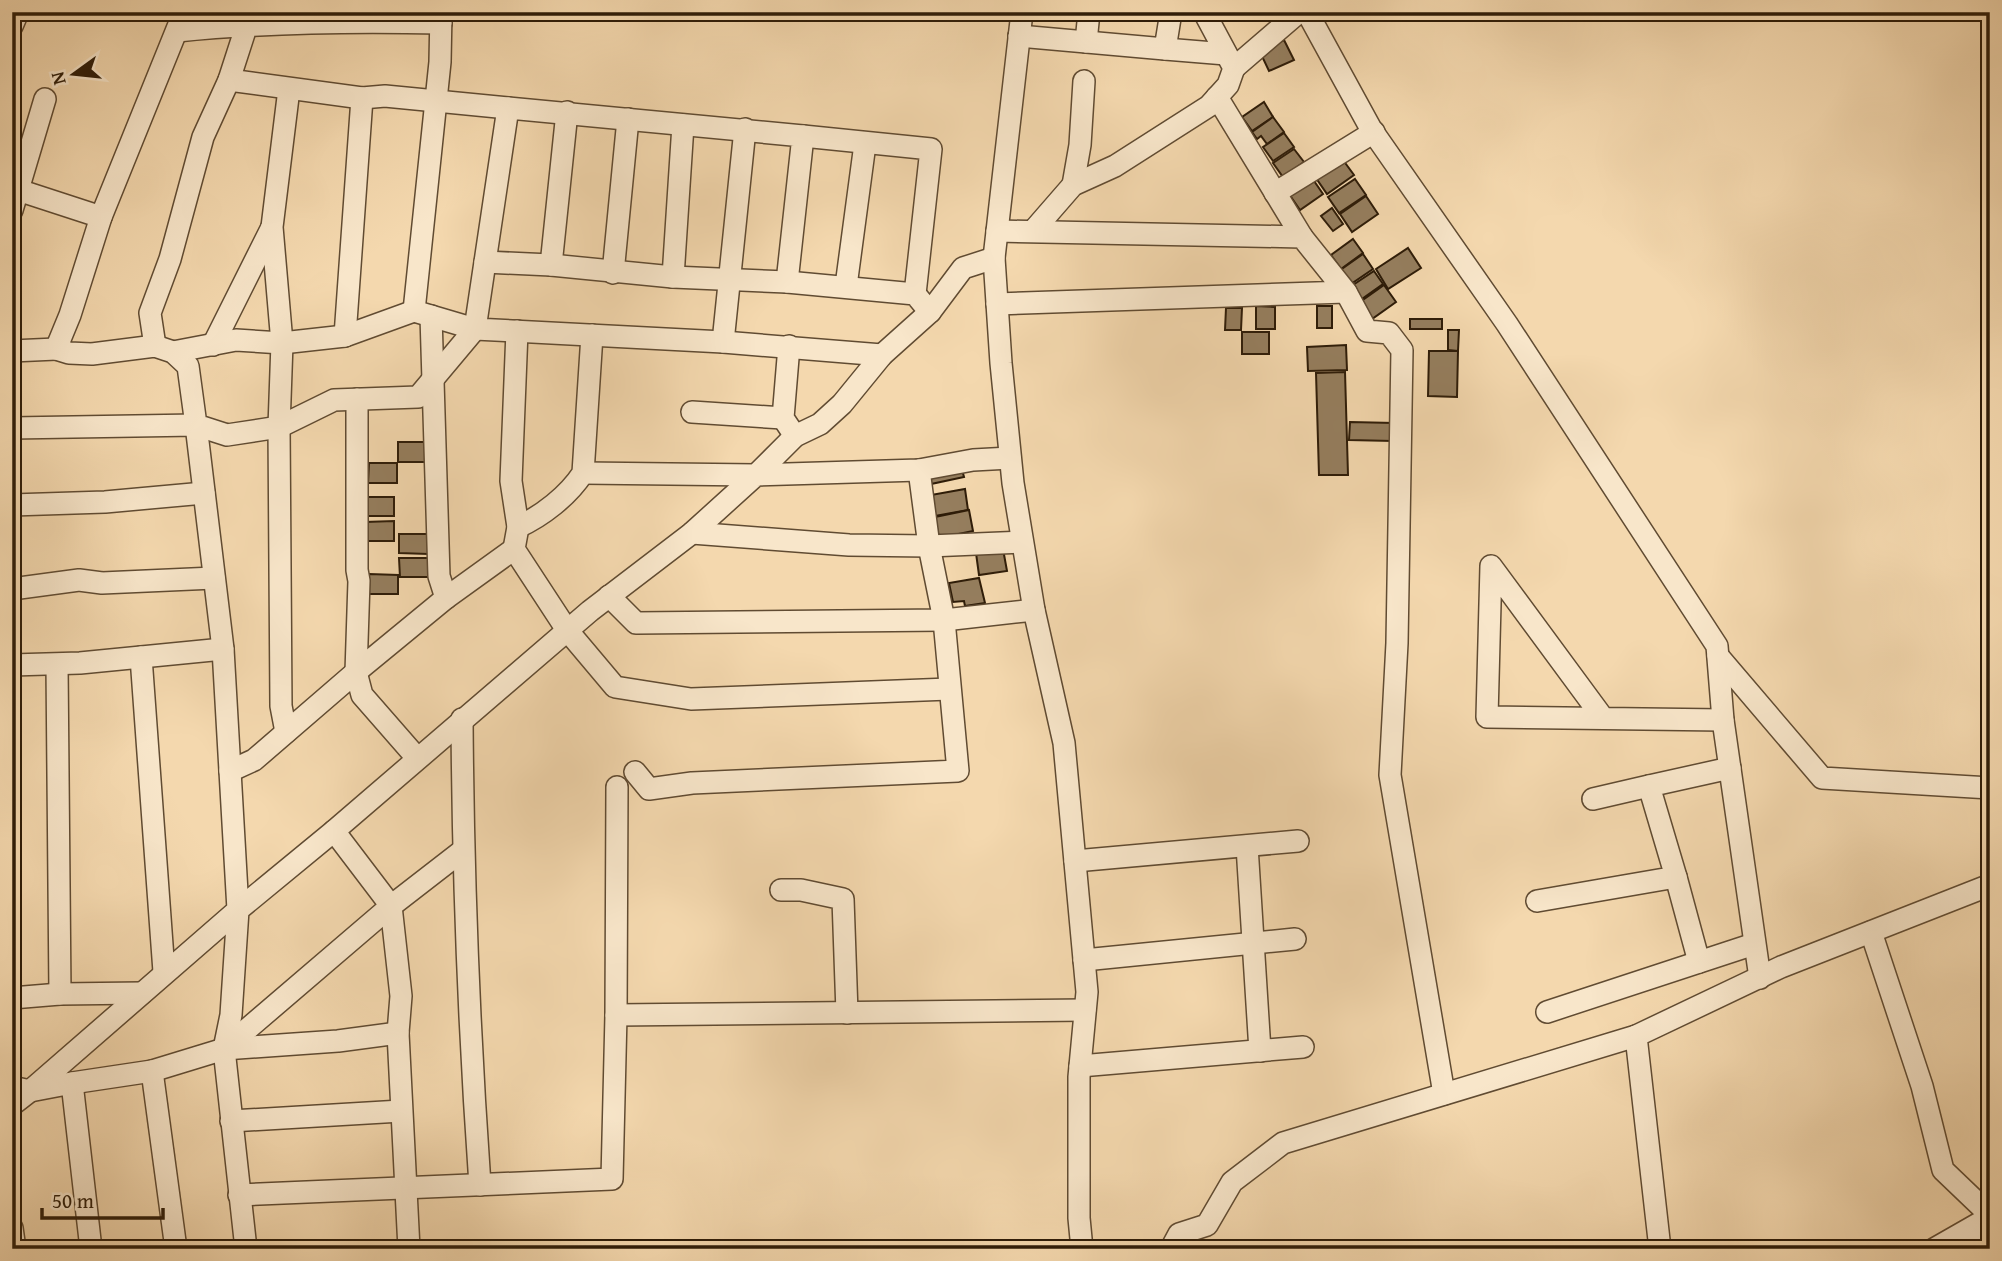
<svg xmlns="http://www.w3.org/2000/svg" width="2002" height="1261" font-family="'Gentium Book Plus',serif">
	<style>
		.building { fill: #957e5e; stroke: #2e1c08; stroke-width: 2 }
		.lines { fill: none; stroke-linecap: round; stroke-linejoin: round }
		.minor-casing { stroke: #604b32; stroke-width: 24 }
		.minor { stroke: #f8e6ca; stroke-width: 21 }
	</style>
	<rect width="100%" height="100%" fill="#f4d8ae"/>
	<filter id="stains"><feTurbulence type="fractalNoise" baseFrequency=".00286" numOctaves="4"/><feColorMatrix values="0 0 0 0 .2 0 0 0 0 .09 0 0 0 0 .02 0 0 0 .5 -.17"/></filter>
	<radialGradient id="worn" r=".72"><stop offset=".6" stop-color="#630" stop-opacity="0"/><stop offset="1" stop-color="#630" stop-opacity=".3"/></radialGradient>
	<g class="building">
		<path d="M1284,40L1294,60L1269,71L1260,52Z"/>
		<path d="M1264,102L1273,117L1252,131L1242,117Z"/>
		<path d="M1273,117L1284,132L1267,144L1261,136L1257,139L1252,132Z"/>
		<path d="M1284,133L1294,147L1273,161L1263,147Z"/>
		<path d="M1294,149L1304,162L1283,177L1273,163Z"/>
		<path d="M1343,160L1354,175L1327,194L1316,178Z"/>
		<path d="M1312,178L1323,194L1300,210L1289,194Z"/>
		<path d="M1355,179L1366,195L1339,213L1328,197Z"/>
		<path d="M1366,196L1378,214L1352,232L1340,214Z"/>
		<path d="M1332,208L1343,224L1333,231L1321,216Z"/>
		<path d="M1353,239L1363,253L1341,269L1331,255Z"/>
		<path d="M1408,248L1421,268L1388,289L1376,269Z"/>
		<path d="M1363,254L1373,269L1348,286L1339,271Z"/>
		<path d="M1374,271L1383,284L1359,301L1350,287Z"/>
		<path d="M1384,285L1396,302L1372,319L1360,302Z"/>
		<path d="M1256,306L1275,307V329H1256Z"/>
		<rect x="1317" y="306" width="15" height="22"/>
		<path d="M1226,308H1242L1241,330H1225Z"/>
		<rect x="1410" y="319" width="32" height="10"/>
		<path d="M1448,330H1459L1458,351L1448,350Z"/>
		<rect x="1242" y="332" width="27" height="22"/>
		<path d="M1346,345L1347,370L1308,371L1307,347Z"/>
		<path d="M1429,351H1458L1457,397L1428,396Z"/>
		<path d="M1345,372L1348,475H1319L1316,373Z"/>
		<path d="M1350,422L1394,423L1393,441L1349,440Z"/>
		<rect x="398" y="442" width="29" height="20"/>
		<path d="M369,463H397V483H368Z"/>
		<path d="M961,466L964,477L931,484L928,473Z"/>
		<path d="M965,489L968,510L935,516L931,495Z"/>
		<path d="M366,497H394V516H365Z"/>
		<path d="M969,510L973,531L939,538L935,517Z"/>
		<path d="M394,521V541H366L365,522Z"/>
		<path d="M399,534H428V554L399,553Z"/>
		<path d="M1003,549L1007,571L979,575L976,553Z"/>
		<path d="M399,558H428V577H400Z"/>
		<path d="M369,574L398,575V594H369Z"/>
		<path d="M979,578L985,603L965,606L964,601L953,602L949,583Z"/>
	</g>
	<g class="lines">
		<g class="minor-casing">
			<g id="minor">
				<path d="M184,12L101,217L70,315L56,349L69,353L92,354L155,346L173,352L188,366L196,425L227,435L279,427L334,400L418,397L475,329L414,311L440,62L441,12"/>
				<path d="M1022,12L994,258L1001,363L1013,483L1034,610L1064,743L1087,992L1079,1077V1218L1082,1249"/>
				<path d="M1307,12L1371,129L1507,324L1717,646L1723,720L1760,978"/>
				<path d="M12,26L18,12"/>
				<path d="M177,31C265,22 353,21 441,23"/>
				<path d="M1019,36L1165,49L1171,12"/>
				<path d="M1086,42L1089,12"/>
				<path d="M1165,49L1226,54"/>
				<path d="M1234,68L1299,12"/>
				<path d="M229,80L362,98L345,336"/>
				<path d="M1217,97L1302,237"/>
				<path d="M362,98L385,96L508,108"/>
				<path d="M803,136L931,149L915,294"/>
				<path d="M1073,185L1080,145L1084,81"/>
				<path d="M12,188L101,217"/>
				<path d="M1275,193L1374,132"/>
				<path d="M12,210L45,99"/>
				<path d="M997,231L1302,237L1346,292L997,304"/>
				<path d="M1033,231L1073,185L1115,166L1209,106L1228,85L1234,68L1204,12"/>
				<path d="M485,262L551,265L673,277L787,282L915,294L930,312"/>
				<path d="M551,265L567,112"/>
				<path d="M613,273L628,119"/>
				<path d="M673,277L683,125"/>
				<path d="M787,282L803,136L508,108L475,329L723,342L882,355"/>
				<path d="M846,286L865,144"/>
				<path d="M1346,292L1367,331L1389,333L1402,350L1397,643L1390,775L1444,1094"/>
				<path d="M431,316L439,576L446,598"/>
				<path d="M517,331L511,481L518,527L514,549L567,630L615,687L691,699L949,689"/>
				<path d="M723,342L745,129"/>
				<path d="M213,345L271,229"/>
				<path d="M155,346L150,313L170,259L203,137L229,80L251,12"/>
				<path d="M789,346L783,418L795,436"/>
				<path d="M12,351L56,349"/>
				<path d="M173,352L236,340L282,343L345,336L414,311"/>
				<path d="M357,399V570L359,581L356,672L362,695L417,758"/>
				<path d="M692,412L783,418"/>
				<path d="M12,428L196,425L223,649L238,910L30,1091L72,1083L91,1249"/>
				<path d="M583,473L756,475L795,436L820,424L842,404L882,355L930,312L963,268L994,258"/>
				<path d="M12,505L105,502L204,493"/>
				<path d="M518,527C542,516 568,496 583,473L592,335"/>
				<path d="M692,533L849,545L929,546L1022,542"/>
				<path d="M12,589L79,580L102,583L214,578"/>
				<path d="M609,596L636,623L944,620L1034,610"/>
				<path d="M1718,656L1822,778L1990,788"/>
				<path d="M141,657L164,972"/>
				<path d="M12,665L80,663L223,649"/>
				<path d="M57,665L60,994"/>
				<path d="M1603,718L1491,566L1487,717L1723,720"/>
				<path d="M462,719C463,875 469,1030 480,1185"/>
				<path d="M286,732L281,706L279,427L282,343L272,227L289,89"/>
				<path d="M230,771L254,760L356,672L446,598L514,549"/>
				<path d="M635,772L649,789L692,783L958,771L944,620L929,546L919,470"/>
				<path d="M1593,799L1649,786"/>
				<path d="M334,831L391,906L401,996L398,1033L409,1249"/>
				<path d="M1247,846L1260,1051"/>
				<path d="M1075,861L1298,841"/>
				<path d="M1676,877L1699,962"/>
				<path d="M781,890H801L843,899L847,1013"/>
				<path d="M1537,901L1676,877L1649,786L1730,768"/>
				<path d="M1871,932L1922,1086L1943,1170L1990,1215"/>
				<path d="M1084,960L1295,939"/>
				<path d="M12,998L60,994L142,993"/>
				<path d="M1547,1012L1754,944"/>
				<path d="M616,1015L1085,1010"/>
				<path d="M224,1049L231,1015L238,910L334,831L590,611L692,533L756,475L919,470L973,460L1010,458"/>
				<path d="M224,1049L391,906L462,851"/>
				<path d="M224,1049L338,1041L398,1033"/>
				<path d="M1080,1066L1303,1047"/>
				<path d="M152,1071L176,1249"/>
				<path d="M72,1083L152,1071L224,1049L246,1249"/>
				<path d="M12,1087L30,1091L12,1105"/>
				<path d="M231,1121L401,1111"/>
				<path d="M239,1195L612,1179L616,1015L617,787"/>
				<path d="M12,1228L15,1249"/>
				<path d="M1171,1249L1179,1234L1207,1225L1232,1182L1283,1143L1636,1036"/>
				<path d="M1660,1249L1636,1036L1781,967L1990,885"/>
				<path d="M1934,1249L1990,1217"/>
				<path d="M1975,1249L1982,1223"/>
			</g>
		</g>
		<use href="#minor" class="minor"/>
	</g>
	<rect width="2002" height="1261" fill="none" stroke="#f4d8ae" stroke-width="42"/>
	<rect x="14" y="14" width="1974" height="1233" fill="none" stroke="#2e1c08" stroke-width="3.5"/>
	<rect x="21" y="21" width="1960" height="1219" fill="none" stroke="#2e1c08" stroke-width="2"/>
	<g transform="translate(74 74) rotate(255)" stroke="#f8e6ca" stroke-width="5" paint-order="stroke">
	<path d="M0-5L12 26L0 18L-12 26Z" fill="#2e1c08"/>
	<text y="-10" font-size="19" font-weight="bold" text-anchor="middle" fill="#2e1c08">N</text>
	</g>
	<path d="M42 1208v10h121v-10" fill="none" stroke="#2e1c08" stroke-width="3.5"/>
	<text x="52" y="1208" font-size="21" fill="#2e1c08" stroke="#f8e6ca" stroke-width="5" paint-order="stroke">50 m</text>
	<rect width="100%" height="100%" filter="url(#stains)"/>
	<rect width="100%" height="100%" fill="url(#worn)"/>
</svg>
